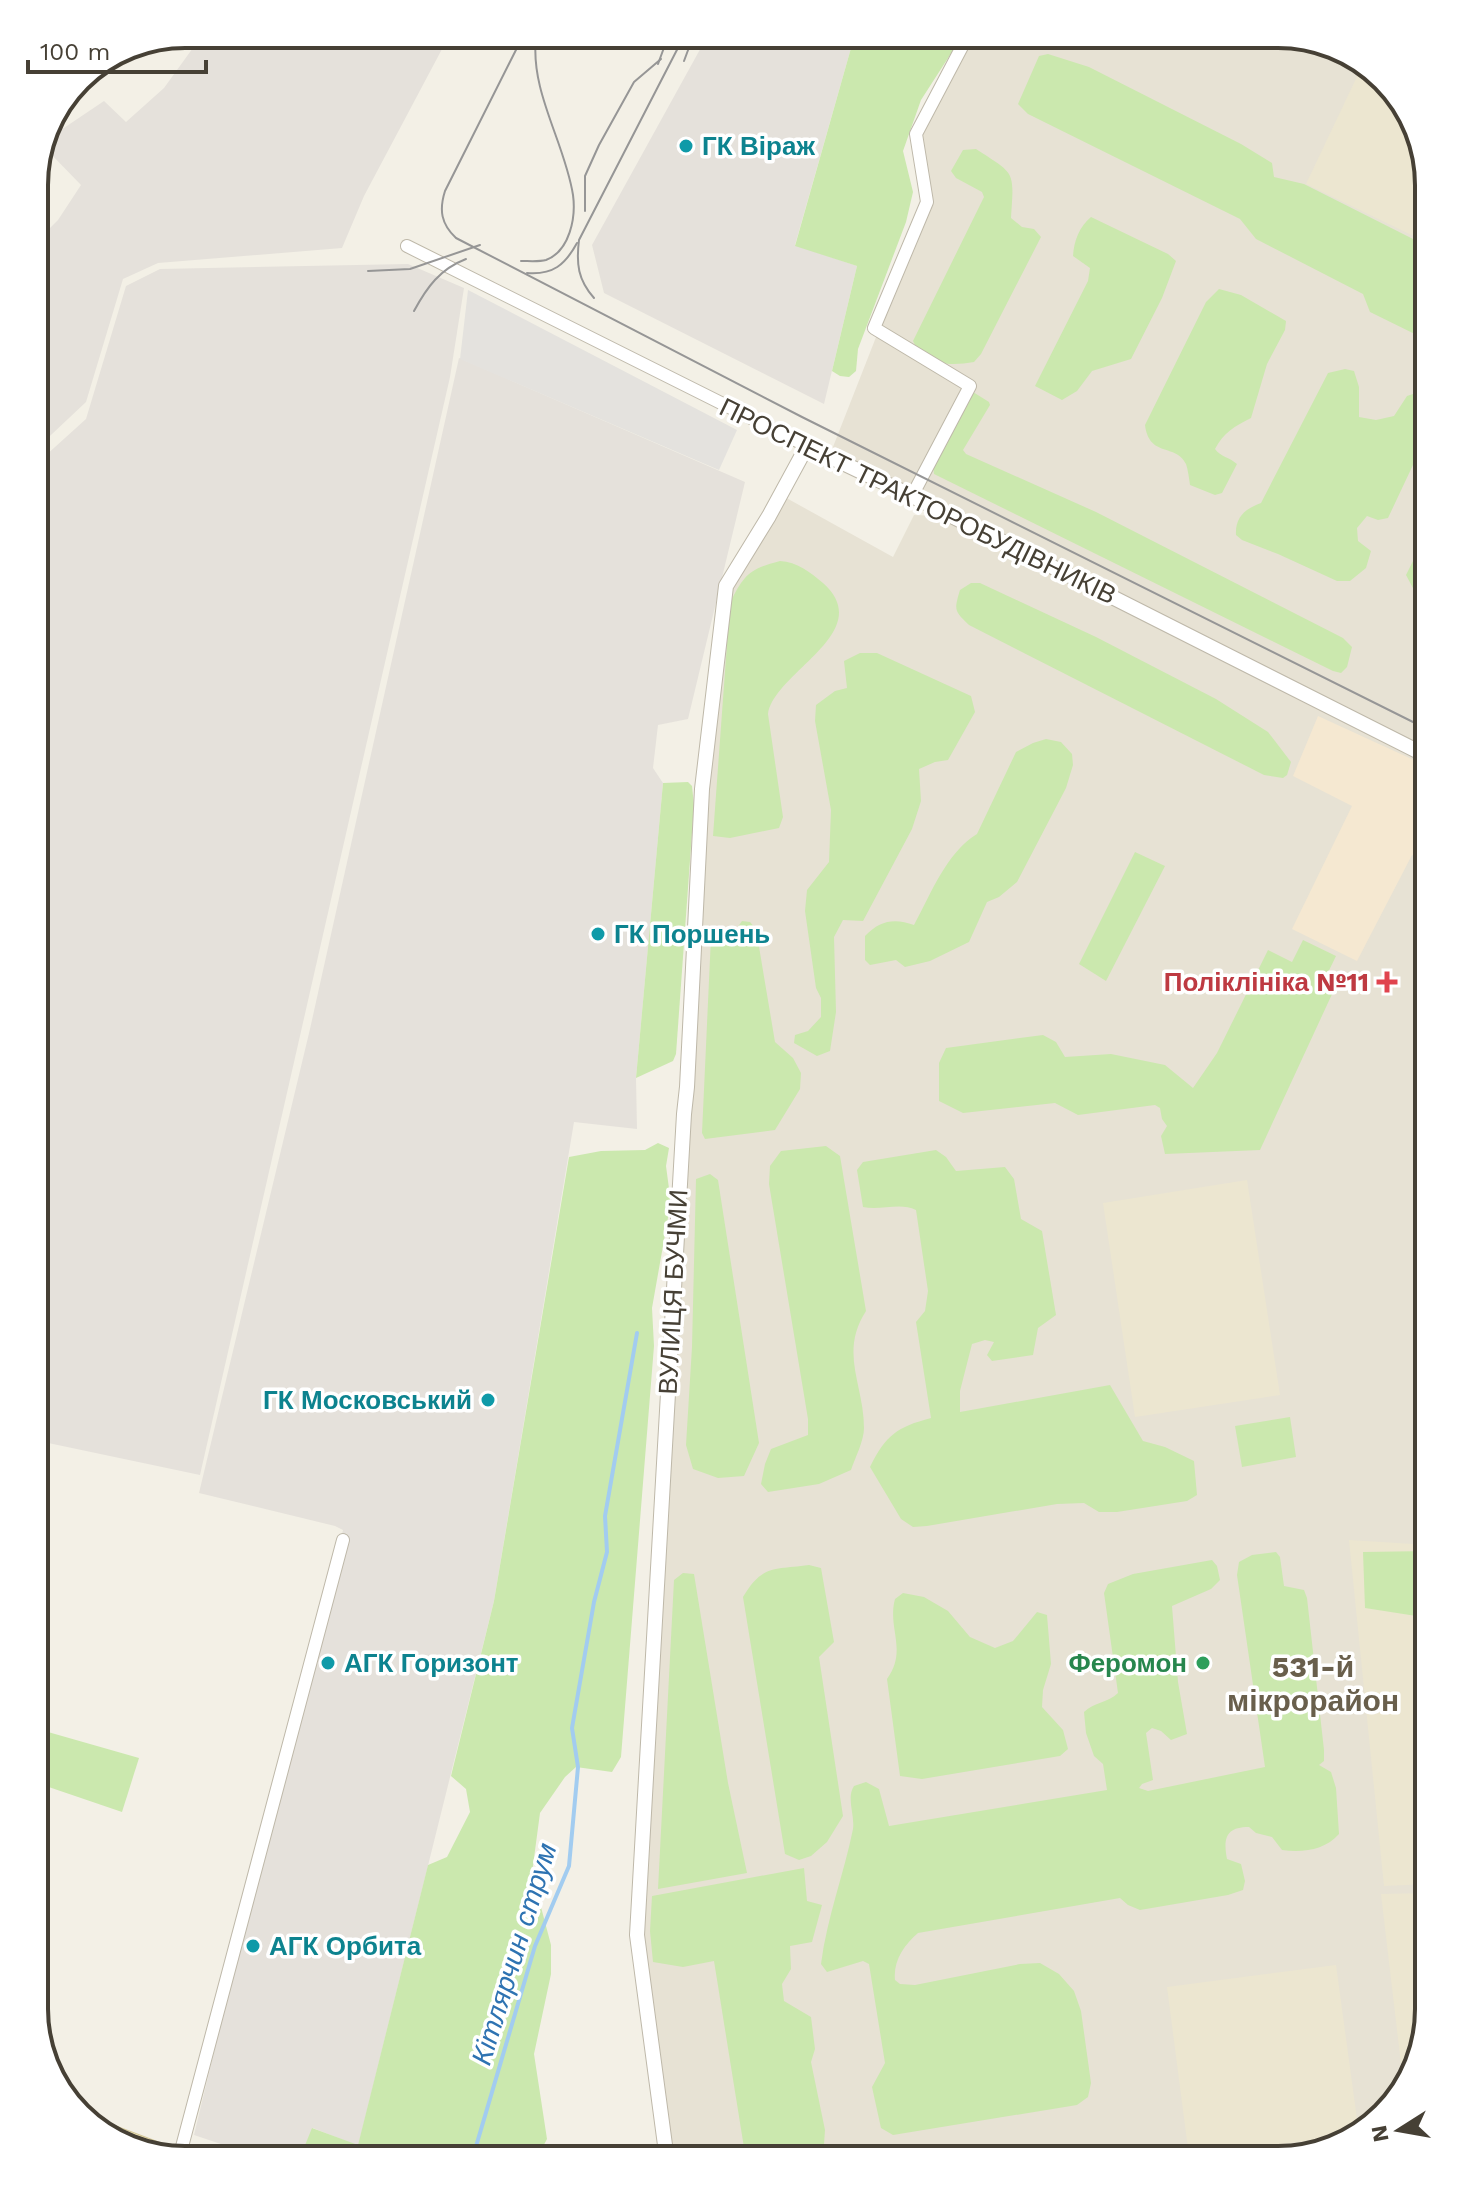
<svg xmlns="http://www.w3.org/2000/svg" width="1463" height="2194" font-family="'Work Sans',sans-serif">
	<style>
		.residential { fill: #e7e2d4 }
		.commercial { fill: #f5e8d1 }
		.industrial { fill: #e5e1db }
		.education { fill: #ece6d0 }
		.green { fill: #cbe8ae }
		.parking { fill: #e4e2de }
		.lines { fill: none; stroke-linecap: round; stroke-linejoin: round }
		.stream { stroke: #a2ccf0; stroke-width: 4 }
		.minor-casing { stroke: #beb8a9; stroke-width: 14 }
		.tertiary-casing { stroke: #beb8a9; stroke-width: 16 }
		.secondary-casing { stroke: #d3c696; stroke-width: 18 }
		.minor { stroke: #fff; stroke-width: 12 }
		.tertiary { stroke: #fff; stroke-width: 14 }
		.secondary { stroke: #fff4c4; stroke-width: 16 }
		.tram { stroke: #969696; stroke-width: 2 }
		.culture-dot { fill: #0f9aa8; stroke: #fff; stroke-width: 3 }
		.health-dot { fill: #e0444e; stroke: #fff; stroke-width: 3 }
		.leisure-dot { fill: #2e9e5b; stroke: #fff; stroke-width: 3 }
		.labels { text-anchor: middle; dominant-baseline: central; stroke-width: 7; stroke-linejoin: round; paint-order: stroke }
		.culture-label { font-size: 26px; font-weight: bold; fill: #0d838f; stroke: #fff; text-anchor: start }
		.street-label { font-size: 26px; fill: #464035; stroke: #fff }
		.health-label { font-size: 26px; font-weight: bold; fill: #be3a42; stroke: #fff; text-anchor: end }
		.leisure-label { font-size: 26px; font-weight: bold; fill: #27864d; stroke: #fff; text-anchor: end }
		.water-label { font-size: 28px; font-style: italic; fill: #2e73b2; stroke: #fff }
		.quarter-label { font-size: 30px; font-weight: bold; fill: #695f4c; stroke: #fff }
		.rim { fill: none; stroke: #464035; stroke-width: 4 }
	</style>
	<rect width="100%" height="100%" fill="#f3f0e6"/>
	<g class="residential">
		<path d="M964,34H1288L1354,54L1409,110L1429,185V755L831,452L929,202L918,134Z"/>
		<path d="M781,495L893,557L914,515L938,516L1429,764V2010L1409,2085L1353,2140L1279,2160H670L639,1932L705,787L728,583Z"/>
	</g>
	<path class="commercial" d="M1318,716L1429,767V862L1412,855L1357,961L1292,929L1352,806L1293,776Z"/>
	<g class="industrial">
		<path d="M203,34H450L364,196L342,248L158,263L123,279L86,402L34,451V244L58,220L81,185L46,149L52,136L104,101L126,122L164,88Z"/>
		<path d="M702,34H855L795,245L857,266L824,404L604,293L592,245L703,44Z"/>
		<path d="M408,264L464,288L450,377L200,1475L34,1440V466L86,419L126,286L160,269Z"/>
		<path d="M459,358L745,482L688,719L658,725L653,768L663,783L636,1078L637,1129L574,1122L494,1601L358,2146L313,2128L299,2160H269L194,2135L279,1782L343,1530L335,1526L199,1493L310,1029Z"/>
	</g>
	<g class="education">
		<path d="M1363,64L1409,110L1429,185V252L1422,248L1428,243L1306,184Z"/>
		<path d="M1247,1180L1280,1395L1135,1417L1103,1203Z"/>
		<path d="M1349,1540L1429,1545V1884L1384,1886Z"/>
		<path d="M1429,1893V2010L1409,2085L1404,2089L1381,1894Z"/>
		<path d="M1336,1965L1359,2134L1189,2156L1167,1987Z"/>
	</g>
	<g class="green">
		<path d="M855,34H958L959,41L921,100L903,151L913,192L906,222L858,349L856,371L849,377L840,376L832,371L857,266L795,246Z"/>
		<path d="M1048,54L1089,67L1241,144L1272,163L1274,177L1304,184L1419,242L1420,256L1429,261V341L1370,312L1363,294L1256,239L1240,219L1028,114L1018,104L1039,56Z"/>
		<path d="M976,149C1016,175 1014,170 1011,218L1022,227L1034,229L1041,237L981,354L974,362C950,366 925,366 913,341L984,197L982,192L956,178L951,171L963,150Z"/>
		<path d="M1091,217L1168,254L1176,261L1162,298L1131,359L1092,371L1077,391L1062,400L1035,386L1088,281L1090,268L1073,256C1074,241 1079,227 1091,217Z"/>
		<path d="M1219,289L1241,295L1286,321L1285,330L1267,364L1251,418C1235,426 1223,433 1215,449C1221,457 1229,457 1237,464L1222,493L1215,495L1190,485C1189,478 1188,470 1186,464C1176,443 1149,458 1145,425L1206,302Z"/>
		<path d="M1345,369L1354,371L1359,387V417L1376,420L1394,416L1407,396L1413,394L1429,401V431L1388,518L1378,520L1367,516L1357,528L1358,541L1371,551L1366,568L1350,581H1337L1278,554L1242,540L1236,535C1235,517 1245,509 1261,503L1328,373Z"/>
		<path d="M973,392L989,402L990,405L963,450L966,454L1096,512L1343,638L1352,647L1347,667L1341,673L1333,671L934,474L933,466L969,394Z"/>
		<path d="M1429,529V590L1427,592L1414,590L1406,575Z"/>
		<path d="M780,561C797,562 810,572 823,583C878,632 774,672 768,714L783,817L779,828L730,838L713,836L730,603C744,575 749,569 780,561Z"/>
		<path d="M971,583H980L1096,637L1216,699L1268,732L1291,762L1287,775L1283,778L1264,775L969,625C954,611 954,610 960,590Z"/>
		<path d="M860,653H877L971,696L975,712L948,760L935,762L919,769L921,801L912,829L863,921L843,920L834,937L836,1012L830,1051L817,1056L794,1043L795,1035L808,1031L821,1017V998L816,988L805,911L807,890L829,862L831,810L815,721L816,705L835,691L847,688L844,661Z"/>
		<path d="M1046,739L1061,742L1072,754L1073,765L1066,788L1017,882L999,897L987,902L969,942L930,961L905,967L896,960L870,965L865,960V936C880,920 895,918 914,925C931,894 946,853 977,834L1016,752L1033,743Z"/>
		<path d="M688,782L692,786L694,805L676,1054L673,1061L636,1078L663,783Z"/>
		<path d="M1135,852L1165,866L1106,981L1079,964Z"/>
		<path d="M742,921L750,922L756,929L775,1042L793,1058L801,1073L800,1089L775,1130L705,1139L702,1133L711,937L723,931L730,938Z"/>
		<path d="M1303,940L1336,956L1322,985L1333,992L1260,1150L1165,1154L1161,1136L1167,1126L1162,1119L1160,1108L1155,1105L1078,1115L1055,1103L963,1113L939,1101V1063L946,1048L1043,1035L1056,1042L1065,1057L1111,1054L1165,1065L1193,1088L1217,1053L1268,950L1292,962Z"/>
		<path d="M658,1143L669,1148L666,1166L670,1196L669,1212L652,1308L654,1346L621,1757L612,1772L576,1767L565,1777L540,1813L532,1873L551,1945V1974L534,2054L547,2139L536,2160H299L312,2128L358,2145L428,1865L447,1857L470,1812L466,1789L451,1776L494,1601L569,1157L601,1151L645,1150Z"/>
		<path d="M826,1146L840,1156L866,1311C839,1353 864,1384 864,1428C864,1441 855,1458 851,1470L819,1484L768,1492L761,1484L765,1464L771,1449L808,1435V1419L769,1184L770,1166L781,1151Z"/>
		<path d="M936,1150L946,1157L956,1171L1005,1167L1014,1179L1021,1219L1042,1231L1056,1315L1038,1328L1033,1355L992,1361L987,1355L994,1342L985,1340L972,1344L960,1391V1412L1110,1385L1143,1441L1165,1447L1194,1461L1197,1495L1187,1501L1117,1512H1099L1084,1503L1057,1504L927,1526L913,1527L901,1519L870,1467C886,1435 897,1427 931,1418L916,1322L925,1311L928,1291L916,1210C900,1202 880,1211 863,1207L857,1170L863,1162Z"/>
		<path d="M710,1174L718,1180L759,1443L744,1476L718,1478L693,1469L686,1445L692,1347L696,1179Z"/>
		<path d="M1290,1417L1296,1457L1242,1467L1235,1426Z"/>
		<path d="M1429,1551V1618L1365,1608L1363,1552Z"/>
		<path d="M1276,1552L1280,1557L1284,1586L1304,1590L1307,1598L1324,1750V1761L1319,1765L1331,1772L1336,1788L1339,1834C1325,1850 1303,1853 1282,1850L1272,1837L1256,1833L1249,1827C1226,1827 1223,1838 1227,1859L1241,1864L1245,1881L1243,1890L1228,1895L1140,1910L1128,1905L1120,1898L918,1933C904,1945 893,1961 895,1980L900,1984L915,1985L1020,1964L1040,1963L1059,1974L1074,1991L1081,2011L1091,2083L1088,2097L1077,2105L893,2135L881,2128L872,2087L885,2063L869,1964L863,1961L827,1972L821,1964C827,1917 844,1874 853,1829C855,1815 846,1798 854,1786L866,1782L879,1789L889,1826L1107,1790L1103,1764L1094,1756L1086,1733L1084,1712C1094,1702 1108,1703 1118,1693L1104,1593L1108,1584L1133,1574L1212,1560L1217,1566L1220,1580L1211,1589L1172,1606L1178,1682L1187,1734L1171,1740L1161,1731L1152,1728L1146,1733L1153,1780L1142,1784L1139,1788L1148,1791L1265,1767L1237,1575L1239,1562L1252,1555Z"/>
		<path d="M809,1565L821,1568L834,1642L819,1657L843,1816L827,1842L811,1856L799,1860L785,1854L743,1597C763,1564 774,1570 809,1565Z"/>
		<path d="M683,1573L694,1574L728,1783L747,1873L658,1889L674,1580Z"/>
		<path d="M903,1593L924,1597L948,1611L970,1637L995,1648L1013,1641L1037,1612L1047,1615L1051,1664L1043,1690L1042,1707L1063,1730L1068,1749L1060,1756L922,1779L900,1776L887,1679C908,1650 887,1628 895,1599Z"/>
		<path d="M34,1728L139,1758L122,1812L34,1782Z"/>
		<path d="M804,1868L807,1901L822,1905L812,1942L790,1946L791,1969L782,1984L784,2001L811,2017L815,2049L811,2062L825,2130L823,2159L746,2160L714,1961L683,1967L653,1962L650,1931L652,1896Z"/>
	</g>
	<path class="parking" d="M468,290L737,430L719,470L460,359Z"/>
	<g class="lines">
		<path class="stream" d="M472,2160L535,1946L569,1866L578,1767L572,1728L594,1602L607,1552L605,1516L637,1333"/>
		<g class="minor-casing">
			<g id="minor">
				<path d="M407,246L807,446"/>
				<path d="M912,496L970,386L874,328L927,202L916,134L965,41L963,34"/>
				<path d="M179,2158L343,1540"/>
			</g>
		</g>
		<g class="tertiary-casing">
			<path id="tertiary" d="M667,2160L637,1935L684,1114L687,1087L702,789L726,586L769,516L807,446L912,496L1429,757"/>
		</g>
		<g class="secondary-casing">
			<path id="secondary" d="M97,2128L182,2160"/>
		</g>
		<use href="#minor" class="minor"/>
		<use href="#tertiary" class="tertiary"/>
		<use href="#secondary" class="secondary"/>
		<g class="tram">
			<path d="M524,34L445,191C439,210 441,224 456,238L802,417L1429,730"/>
			<path d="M684,61L694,34"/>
			<path d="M658,64L669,34"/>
			<path d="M585,211V176L599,145L634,82L661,59"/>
			<path d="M521,261C529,261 539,262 546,260C570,251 576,217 573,195C565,143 530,92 536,38"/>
			<path d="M368,271L410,269L480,245"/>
			<path d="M527,273C553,275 565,265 577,243"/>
			<path d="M594,298C578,280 576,264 579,240L681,42V34"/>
			<path d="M414,311C427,287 440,269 466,259"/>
		</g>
	</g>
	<g class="culture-dot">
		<circle cx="686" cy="146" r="8"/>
		<circle cx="598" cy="934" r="8"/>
		<circle cx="488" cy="1400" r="8"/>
		<circle cx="328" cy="1663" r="8"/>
		<circle cx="253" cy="1946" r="8"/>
	</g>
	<path class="health-dot" d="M1383 970h8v8h8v8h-8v8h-8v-8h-8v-8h8z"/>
	<circle class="leisure-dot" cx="1203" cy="1663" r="8"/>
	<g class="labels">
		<g class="culture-label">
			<text x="702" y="146">ГК Віраж</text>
			<text x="614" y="934">ГК Поршень</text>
			<text x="472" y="1400" text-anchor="end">ГК Московський</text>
			<text x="344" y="1663">АГК Горизонт</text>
			<text x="269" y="1946">АГК Орбита</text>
		</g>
		<g class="street-label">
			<text transform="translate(918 501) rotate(26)">ПРОСПЕКТ ТРАКТОРОБУДІВНИКІВ</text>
			<text transform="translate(673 1292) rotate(-87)">ВУЛИЦЯ БУЧМИ</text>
		</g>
		<g class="health-label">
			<text x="1369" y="982">Поліклініка №11</text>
		</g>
		<g class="leisure-label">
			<text x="1187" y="1663">Феромон</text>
		</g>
		<g class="water-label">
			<text transform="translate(514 1954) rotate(-73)">Кітлярчин струм</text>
		</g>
		<g class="quarter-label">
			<text x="1313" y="1666">531-й<tspan x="1313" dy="34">мікрорайон</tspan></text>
		</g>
	</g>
	<path d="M0 0H1463V2194H0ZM185 48H1278A137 137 0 0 1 1415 185V2009A137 137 0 0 1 1278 2146H185A137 137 0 0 1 48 2009V185A137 137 0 0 1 185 48Z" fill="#fff" fill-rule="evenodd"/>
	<path class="rim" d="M185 48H1278A137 137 0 0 1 1415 185V2009A137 137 0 0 1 1278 2146H185A137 137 0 0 1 48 2009V185A137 137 0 0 1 185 48Z"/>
	<g transform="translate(1399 2130) rotate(259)" stroke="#ffffff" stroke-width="6" paint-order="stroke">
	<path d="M0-6L14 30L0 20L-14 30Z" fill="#464035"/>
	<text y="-12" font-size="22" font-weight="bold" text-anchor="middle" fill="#464035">N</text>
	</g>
	<path d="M28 60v12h178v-12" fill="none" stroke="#464035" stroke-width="4"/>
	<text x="40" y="60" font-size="24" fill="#464035" stroke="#ffffff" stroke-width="6" paint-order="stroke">100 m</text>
</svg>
